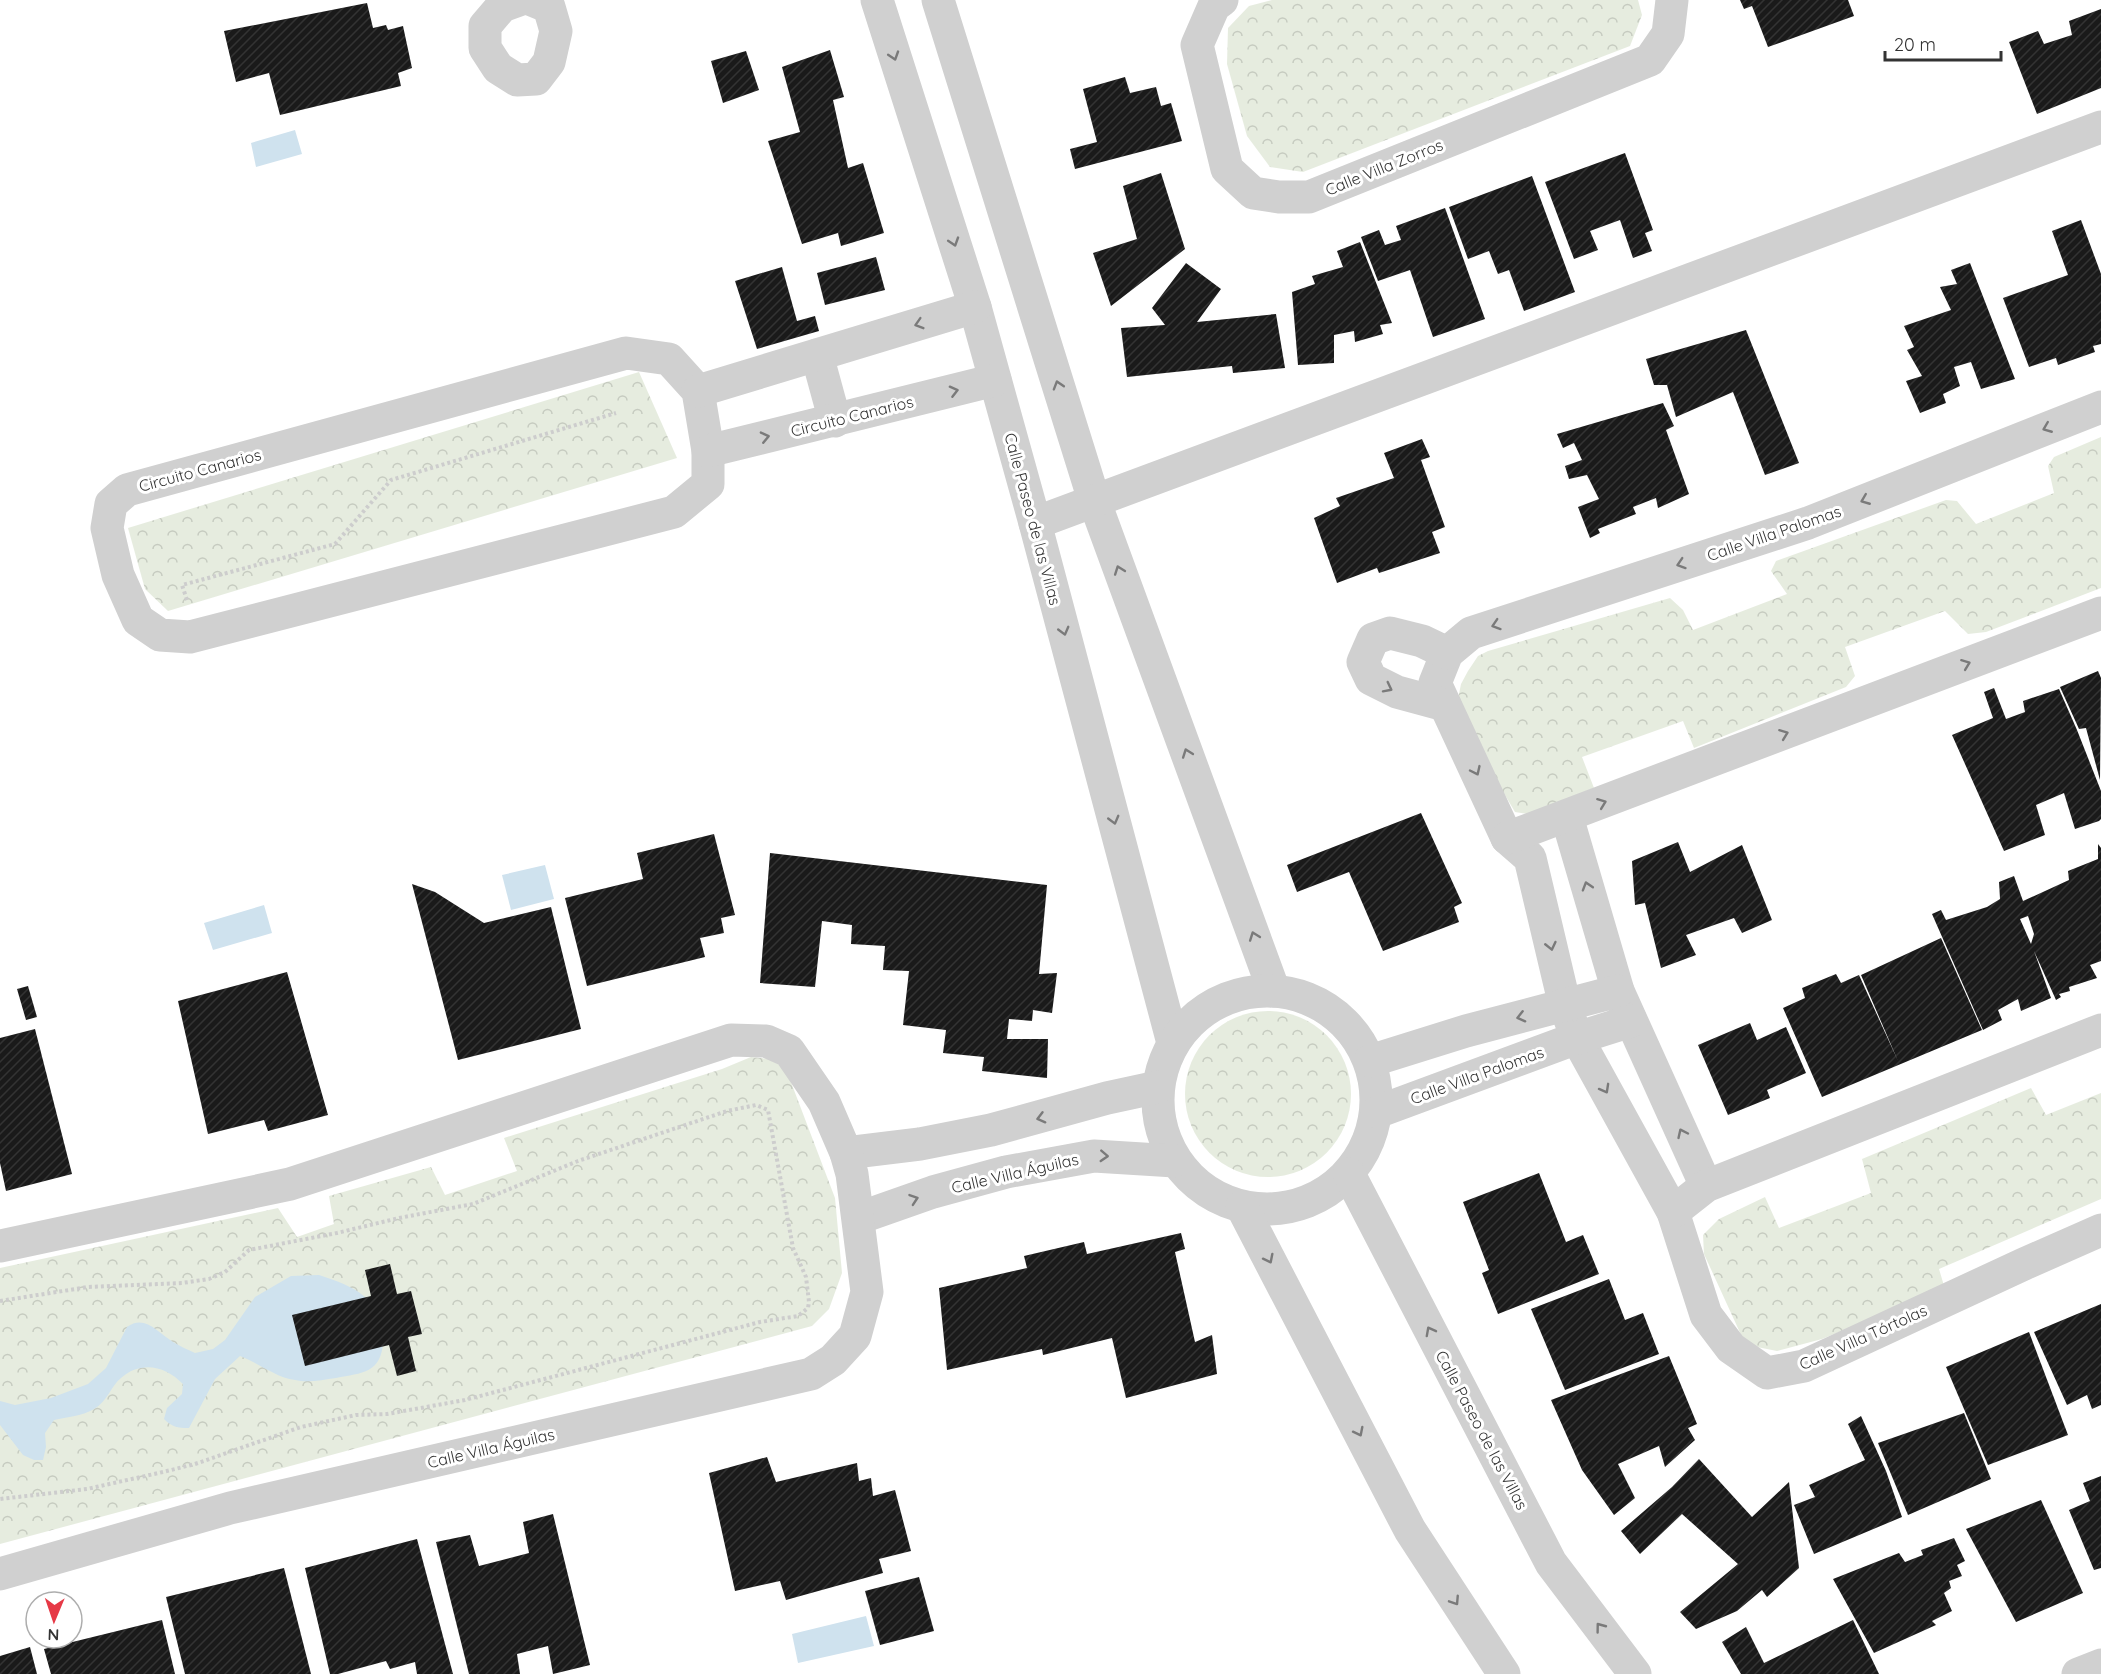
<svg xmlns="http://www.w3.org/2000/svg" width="2101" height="1674" font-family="Quicksand,sans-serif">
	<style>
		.forest { fill: url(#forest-crowns) }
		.water { fill: #cfe2ee }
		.building { fill: url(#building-hatch); fill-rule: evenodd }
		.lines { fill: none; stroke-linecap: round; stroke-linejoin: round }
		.path { stroke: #cdcdcd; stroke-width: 4; stroke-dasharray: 3 3; stroke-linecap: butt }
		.street { stroke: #d0d0d0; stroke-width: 33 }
		.oneway { stroke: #7a7a7a }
		.labels { text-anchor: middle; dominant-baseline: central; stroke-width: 6; stroke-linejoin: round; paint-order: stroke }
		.street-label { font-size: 16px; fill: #333; stroke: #fff }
	</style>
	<defs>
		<pattern id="forest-crowns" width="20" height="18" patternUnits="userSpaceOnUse" patternTransform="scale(1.5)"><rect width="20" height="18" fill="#e6ecdf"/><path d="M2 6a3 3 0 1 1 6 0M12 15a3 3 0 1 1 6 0" fill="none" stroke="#c6cbc0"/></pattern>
		<pattern id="building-hatch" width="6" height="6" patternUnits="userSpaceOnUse" patternTransform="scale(1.5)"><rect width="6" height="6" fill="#1a1a1a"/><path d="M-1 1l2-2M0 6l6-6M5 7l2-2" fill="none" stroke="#333"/></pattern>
	</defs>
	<rect width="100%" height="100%" fill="#fff"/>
	<g class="forest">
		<path d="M1272,0H1638L1642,15L1630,46L1303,172L1270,167L1247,136L1227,64L1228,28L1249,6Z"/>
		<path d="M639,372L677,458L168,611L145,589L128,528Z"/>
		<path d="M2101,437V588L1986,632L1968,634L1945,611L1845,647L1855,676L1846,687L1694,748L1683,721L1582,757L1594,788L1528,814L1515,812L1482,756L1458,699L1461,684L1468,671L1478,656L1488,651L1670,598L1683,610L1693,630L1787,594L1771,571L1776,561L1946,500L1957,501L1976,524L2054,493L2048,466L2054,457Z"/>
		<circle cx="1268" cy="1094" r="83"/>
		<path d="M751,1057L770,1059L786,1069L835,1198L842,1273L829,1309L812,1326L0,1544V1268L278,1208L297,1237L334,1224L329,1196L431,1167L445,1195L517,1171L504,1138L722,1069Z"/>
		<path d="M2031,1088L2046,1115L2101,1093V1199L1939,1269L1945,1289L1822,1339L1777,1351L1757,1347L1742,1337L1704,1254L1703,1235L1719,1219L1765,1197L1779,1228L1871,1193L1862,1159Z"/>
	</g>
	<g class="water">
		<path d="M295,130L302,154L256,167L251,143Z"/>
		<path d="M545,865L554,899L511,910L502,875Z"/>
		<path d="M264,905L272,933L213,950L204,923Z"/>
		<path d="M319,1275C355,1287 383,1298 383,1341C382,1373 362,1373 336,1378C322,1380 308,1383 295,1380C275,1377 259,1363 240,1356L215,1379L189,1428C177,1428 172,1427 164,1419L167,1408L182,1394L183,1384C166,1366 141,1360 121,1378C111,1386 107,1402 94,1409C83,1416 67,1417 54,1420L45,1433L46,1447L43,1460H34L23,1455L0,1425V1401L15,1405L51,1398L88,1384L106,1368L127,1327C145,1314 158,1333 173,1342C180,1346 188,1350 195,1353L213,1349L225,1340L255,1297L291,1276Z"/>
		<path d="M866,1616L874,1646L798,1663L792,1634Z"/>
	</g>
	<g class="building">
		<path d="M1740,0H1848L1854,16L1768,47L1752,6L1744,9Z"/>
		<path d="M367,3L373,28L386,25L388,30L403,26L412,68L398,73L401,86L280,115L269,73L236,82L224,31Z"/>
		<path d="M2101,9V88L2037,114L2009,42L2038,31L2044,44L2072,35L2069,21Z"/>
		<path d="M830,50L844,97L833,100L848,168L863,163L884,233L841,246L838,233L802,244L768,141L800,132L782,67Z"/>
		<path d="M746,51L759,90L723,103L711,61Z"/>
		<path d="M1125,77L1130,93L1156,87L1161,106L1171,103L1182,141L1075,169L1070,149L1097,142L1083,89Z"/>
		<path d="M1625,153L1653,230L1645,233L1652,251L1633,258L1620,220L1590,231L1598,250L1574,259L1545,182Z"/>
		<path d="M1161,173L1185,249L1111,306L1093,253L1137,239L1123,186Z"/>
		<path d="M1532,176L1575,292L1524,311L1509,270L1498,274L1489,251L1468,259L1449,207Z"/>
		<path d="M1445,208L1485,319L1433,337L1410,270L1378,281L1361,237L1379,230L1385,245L1401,240L1396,226Z"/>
		<path d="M2081,220L2101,274V344L2093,346L2095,352L2058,365L2056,358L2029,367L2003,298L2068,275L2052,231Z"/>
		<path d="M1360,242L1392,323L1380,325L1383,334L1355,342L1354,331L1334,335V363L1298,365L1292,292L1315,284L1312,276L1343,267L1337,251Z"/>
		<path d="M876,257L885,290L825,305L817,273Z"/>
		<path d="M1186,263L1221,289L1197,322L1276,314L1285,368L1233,373L1232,366L1127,377L1121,328L1165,325L1152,308Z"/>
		<path d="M1970,263L2015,379L1981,389L1971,362L1954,367L1960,386L1943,394L1946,403L1920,413L1906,381L1922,376L1907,350L1914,347L1904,326L1951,310L1940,287L1957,284L1951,270Z"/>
		<path d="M782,267L797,321L815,316L819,331L757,349L735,281Z"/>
		<path d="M1746,330L1799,463L1765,475L1733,392L1676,417L1667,385H1654L1646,359Z"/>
		<path d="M1663,403L1674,426L1666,430L1689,494L1658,508L1656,498L1633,507L1636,514L1598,529L1600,533L1590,538L1578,507L1599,499L1587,475L1569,479L1565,466L1582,460L1574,443L1563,448L1557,434Z"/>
		<path d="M1422,439L1430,457L1421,460L1445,527L1432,532L1440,553L1379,573L1377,568L1337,583L1314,518L1340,506L1336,498L1394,478L1384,453Z"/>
		<path d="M2098,671L2101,678L2100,780L2086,728L2079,729L2060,687Z"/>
		<path d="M1994,688L2006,719L2025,712L2023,701L2059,689L2077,730L2101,791V819L2099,821L2075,829L2064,793L2036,805L2045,835L2004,851L1952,735L1993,718L1984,692Z"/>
		<path d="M1421,813L1462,903L1454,907L1459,922L1383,951L1349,872L1297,892L1287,865Z"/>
		<path d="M714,834L735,915L721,918L724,933L700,938L705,957L587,986L565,898L643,879L637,853Z"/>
		<path d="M1678,842L1690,872L1742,845L1772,920L1742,933L1734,918L1686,935L1696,955L1661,968L1645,903L1635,905L1632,861Z"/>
		<path d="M2098,844L2101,848V961L2090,965L2097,978L2069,987L2070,991L2059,994L2061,997L2056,1000L2034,951L2051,998L2021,1011L2018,999L1998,1010L2002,1020L1983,1030L1932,914L1941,910L1946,920L1987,907L2000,899L1999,882L2014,876L2023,901L2069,880L2068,871L2098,859ZM2028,916L2034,934L2031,944L2020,919Z"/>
		<path d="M770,853L1047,885L1039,974L1057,973L1052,1013L1033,1010L1032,1021L1009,1019L1007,1039H1048L1047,1078L982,1071L984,1057L943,1053L946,1030L903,1025L909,971L883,970L885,946L851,944L852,925L822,921L815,987L760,983Z"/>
		<path d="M412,884L435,892L484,923L551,907L581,1029L458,1060Z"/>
		<path d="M1941,938L1982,1030L1822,1097L1783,1008L1805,998L1802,988L1836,974L1841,983L1859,975L1898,1061L1861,975Z"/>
		<path d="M287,972L328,1115L268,1131L264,1120L208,1134L178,1001Z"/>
		<path d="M28,986L37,1017L26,1020L17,989Z"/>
		<path d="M1750,1023L1757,1040L1786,1027L1806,1073L1767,1090L1770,1098L1728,1115L1698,1045Z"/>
		<path d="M35,1029L72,1174L6,1191L0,1163V1038Z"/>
		<path d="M1539,1173L1566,1242L1583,1235L1599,1274L1498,1314L1482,1273L1489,1270L1463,1202Z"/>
		<path d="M1181,1233L1185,1249L1175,1252L1195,1342L1212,1335L1217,1374L1126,1398L1112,1338L1043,1355L1042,1349L947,1370L939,1288L1027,1268L1024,1256L1084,1242L1087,1254Z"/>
		<path d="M390,1264L397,1294L411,1291L422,1334L408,1337L416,1371L397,1376L389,1345L305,1366L292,1315L371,1296L365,1270Z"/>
		<path d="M1609,1279L1625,1320L1643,1313L1659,1354L1565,1390L1531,1309Z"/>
		<path d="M2101,1304V1405L2092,1409L2087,1395L2067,1405L2034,1332Z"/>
		<path d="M2029,1332L2068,1435L1988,1465L1946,1367Z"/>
		<path d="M1669,1356L1697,1424L1688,1428L1695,1440L1665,1467L1659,1446L1618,1464L1635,1498L1614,1515L1582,1470L1551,1400Z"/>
		<path d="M1964,1413L1991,1479L1908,1515L1878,1443Z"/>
		<path d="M1861,1416L1886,1471L1902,1517L1814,1554L1794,1505L1815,1497L1809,1485L1865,1460L1848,1424Z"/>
		<path d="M767,1457L776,1482L857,1463L859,1481L871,1478L873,1496L895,1490L911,1551L879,1559L883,1573L786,1600L780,1581L735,1591L709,1473Z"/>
		<path d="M1699,1459L1752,1517L1789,1482L1799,1568L1767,1597L1762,1590L1737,1611L1696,1629L1680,1612L1738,1564L1682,1514L1640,1554L1621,1531L1672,1487Z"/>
		<path d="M2101,1476V1568L2094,1570L2069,1510L2090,1501L2083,1483Z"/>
		<path d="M2041,1500L2083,1593L2016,1622L1966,1529Z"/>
		<path d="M553,1514L590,1665L553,1674L548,1646L517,1654L520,1674H469L436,1542L470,1535L479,1566L529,1553L523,1522Z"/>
		<path d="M1954,1538L1965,1561L1957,1565L1962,1576L1949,1581L1951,1588L1944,1593L1952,1611L1932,1621L1936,1625L1874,1653L1833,1579L1899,1553L1905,1562L1923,1555L1921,1550Z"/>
		<path d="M417,1539L453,1674H417L415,1662L390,1669L386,1661L338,1674H330L305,1568Z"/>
		<path d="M284,1568L311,1674H185L166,1597Z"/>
		<path d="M919,1577L934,1631L880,1645L865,1591Z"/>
		<path d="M162,1620L175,1674H51L44,1649Z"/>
		<path d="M1853,1620L1879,1674H1741L1722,1642L1746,1627L1764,1663Z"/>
		<path d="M30,1647L37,1674H0V1656Z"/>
	</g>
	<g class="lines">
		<g class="path">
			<path d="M187,600L182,585L335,544L391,480L616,413"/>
			<path d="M0,1301L88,1287L182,1283L209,1279L225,1272L249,1250L337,1233L399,1218L473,1204L578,1161L727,1111L756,1105L768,1110L793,1248L806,1277L809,1302L808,1308L798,1316L760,1322L465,1400L387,1414L356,1415L301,1427L195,1464L163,1472L87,1489L0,1499"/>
		</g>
		<g class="street">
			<path d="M519,0L502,6L485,26V48L498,68L517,80L536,79L549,62L556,31L549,7L532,0"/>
			<path d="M877,0L975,307L1035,523L1173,1043"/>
			<path d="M938,0L1094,500L1274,991"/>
			<path d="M1222,0L1214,6L1197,45L1227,169L1253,193L1279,197H1309L1650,60L1668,34L1672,0"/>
			<path d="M626,353L669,359L698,391L708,451V484L674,512L190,637L160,635L138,620L118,575L107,528L111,504L127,490Z"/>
			<path d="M817,355L835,421"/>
			<path d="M698,391L975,307"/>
			<path d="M2101,407L1808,523L1471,633L1447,653L1435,683L1507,838L1530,858L1565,1006L1577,1038L1673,1212L1706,1315L1731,1348L1767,1373L1804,1366L2024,1264L2101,1230"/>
			<path d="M708,451L995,380"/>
			<path d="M1035,523L2101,127"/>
			<path d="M1445,705L1397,692L1371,679L1363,662L1373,639L1390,633L1422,641L1447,653"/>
			<path d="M1567,817L1618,991L1706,1186"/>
			<path d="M1507,838L2101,613"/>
			<circle cx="1267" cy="1100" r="109"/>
			<path d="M1370,1061L1466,1031L1618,991"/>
			<path d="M1377,1112L1577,1038L1631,1021"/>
			<path d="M846,1153L920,1144L991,1130L1107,1098L1158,1087"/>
			<path d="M1349,1174L1551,1563L1635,1674"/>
			<path d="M1242,1207L1410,1530L1504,1674"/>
			<path d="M1673,1212L1706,1186L2101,1030"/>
			<path d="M859,1218L933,1192L1006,1172L1094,1156L1175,1161"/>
			<path d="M0,1246L290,1184L731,1040L766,1041L789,1051L824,1102L846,1153L852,1174L867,1292L855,1336L833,1360L811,1374L230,1508L0,1574"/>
			<path d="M2078,1674L2101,1665"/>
		</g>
	</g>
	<defs><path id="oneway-chevron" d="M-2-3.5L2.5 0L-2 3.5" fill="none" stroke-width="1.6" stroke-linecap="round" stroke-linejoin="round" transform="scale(1.5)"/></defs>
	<g class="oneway">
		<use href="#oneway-chevron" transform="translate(894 56) rotate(72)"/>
		<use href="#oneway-chevron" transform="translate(954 242) rotate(72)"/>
		<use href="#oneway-chevron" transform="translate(919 324) rotate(163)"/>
		<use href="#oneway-chevron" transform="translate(1058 385) rotate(-107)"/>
		<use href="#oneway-chevron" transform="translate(954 391) rotate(-14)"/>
		<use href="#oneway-chevron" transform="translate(2047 428) rotate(158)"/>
		<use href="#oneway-chevron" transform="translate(765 437) rotate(-13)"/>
		<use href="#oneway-chevron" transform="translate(1865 500) rotate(158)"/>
		<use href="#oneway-chevron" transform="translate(1681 564) rotate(162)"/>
		<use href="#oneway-chevron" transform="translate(1119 570) rotate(-110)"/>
		<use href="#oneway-chevron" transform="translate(1496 625) rotate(162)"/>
		<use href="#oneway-chevron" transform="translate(1064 631) rotate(75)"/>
		<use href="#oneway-chevron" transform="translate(1966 664) rotate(-21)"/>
		<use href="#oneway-chevron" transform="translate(1388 688) rotate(27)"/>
		<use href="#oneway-chevron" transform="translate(1784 734) rotate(-21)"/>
		<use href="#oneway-chevron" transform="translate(1187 753) rotate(-110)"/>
		<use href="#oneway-chevron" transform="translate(1476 771) rotate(65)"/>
		<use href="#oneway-chevron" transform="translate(1602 803) rotate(-21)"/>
		<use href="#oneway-chevron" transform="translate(1114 820) rotate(75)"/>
		<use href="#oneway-chevron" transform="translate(1587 886) rotate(-107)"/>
		<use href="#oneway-chevron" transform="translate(1254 936) rotate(-110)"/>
		<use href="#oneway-chevron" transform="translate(1551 946) rotate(77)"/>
		<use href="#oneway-chevron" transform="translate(1521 1017) rotate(166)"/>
		<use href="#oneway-chevron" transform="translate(1605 1089) rotate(61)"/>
		<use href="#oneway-chevron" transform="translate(1041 1118) rotate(165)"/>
		<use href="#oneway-chevron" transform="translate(1682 1133) rotate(-115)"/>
		<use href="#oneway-chevron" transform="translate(1104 1156) rotate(3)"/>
		<use href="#oneway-chevron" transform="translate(914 1199) rotate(-19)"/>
		<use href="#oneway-chevron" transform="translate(1269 1259) rotate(63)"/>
		<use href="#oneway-chevron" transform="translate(1430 1331) rotate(-118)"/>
		<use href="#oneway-chevron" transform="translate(1359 1432) rotate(63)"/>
		<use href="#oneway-chevron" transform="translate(1455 1601) rotate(57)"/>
		<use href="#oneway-chevron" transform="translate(1600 1627) rotate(-127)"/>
	</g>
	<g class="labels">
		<g class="street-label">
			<text transform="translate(1384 167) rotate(-22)">Calle Villa Zorros</text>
			<text transform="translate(852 416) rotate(-14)">Circuito Canarios</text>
			<text transform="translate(200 470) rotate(-15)">Circuito Canarios</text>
			<text transform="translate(1033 519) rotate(75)">Calle Paseo de las Villas</text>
			<text transform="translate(1774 533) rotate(-19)">Calle Villa Palomas</text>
			<text transform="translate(1477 1075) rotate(-20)">Calle Villa Palomas</text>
			<text transform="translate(1015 1173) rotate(-13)">Calle Villa Águilas</text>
			<text transform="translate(1863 1337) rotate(-24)">Calle Villa Tórtolas</text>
			<text transform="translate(1482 1430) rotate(62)">Calle Paseo de las Villas</text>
			<text transform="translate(491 1448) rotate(-13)">Calle Villa Águilas</text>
		</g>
	</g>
	<g transform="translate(54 1620) rotate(182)"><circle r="28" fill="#ffffff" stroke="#adadad" stroke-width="1.5"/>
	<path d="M0-4.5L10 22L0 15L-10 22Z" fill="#e63946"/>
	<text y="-9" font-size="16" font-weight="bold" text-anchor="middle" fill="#333333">N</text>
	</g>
	<path d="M1885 51v9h116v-9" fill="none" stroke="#333333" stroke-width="3"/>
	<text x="1894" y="51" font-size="18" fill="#333333" stroke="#ffffff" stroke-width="4.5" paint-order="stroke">20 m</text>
</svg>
